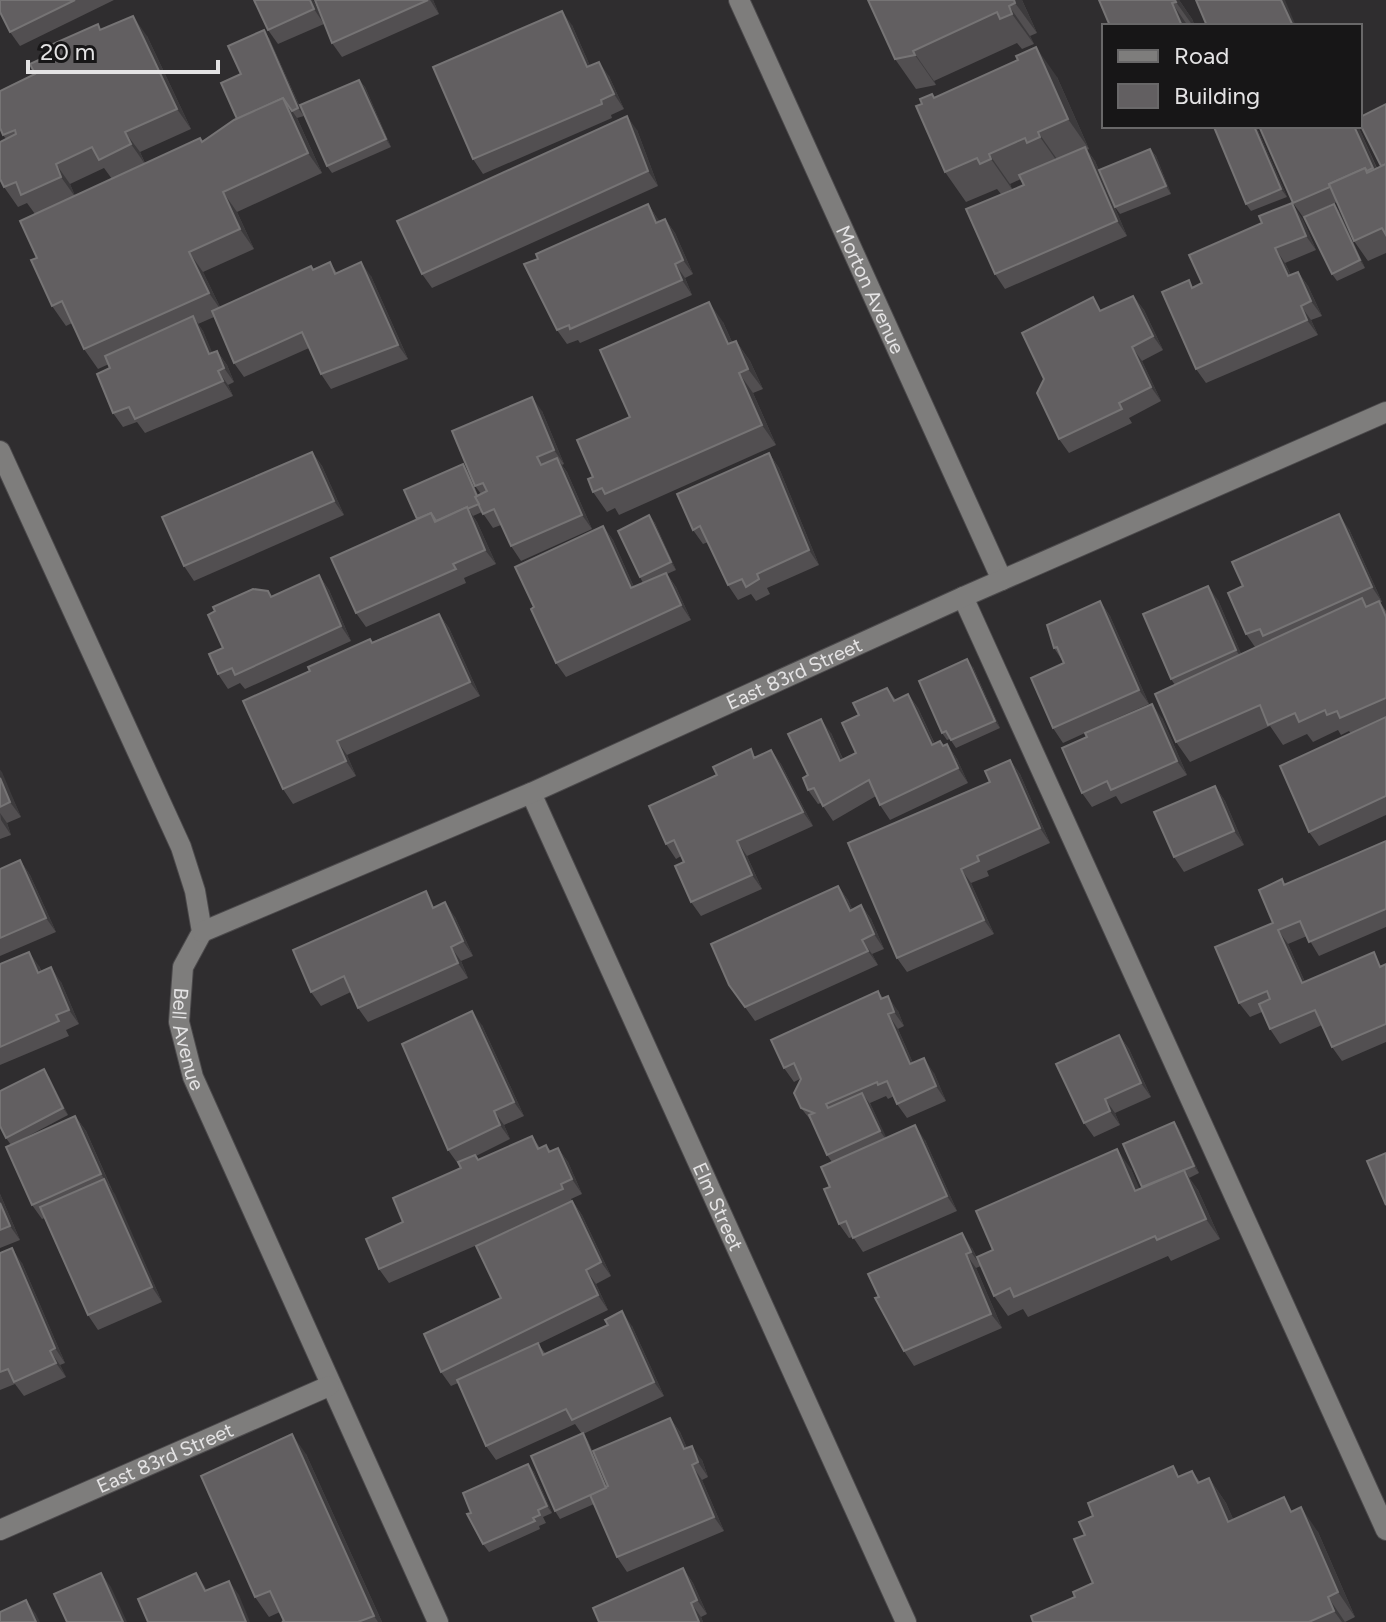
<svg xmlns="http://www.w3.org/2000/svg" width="1386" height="1622" font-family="Figtree,sans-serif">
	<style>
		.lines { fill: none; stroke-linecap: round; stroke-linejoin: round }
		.minor-casing { stroke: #4c4a4c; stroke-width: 22 }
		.minor { stroke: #7e7d7c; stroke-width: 20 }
		.wall { fill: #524f51; fill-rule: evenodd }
		.shaded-wall { fill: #3d3b3d }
		.building { fill: #625f61; stroke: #767475; stroke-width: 2 }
		.labels { text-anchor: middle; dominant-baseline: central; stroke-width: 7; stroke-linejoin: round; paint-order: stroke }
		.street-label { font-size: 20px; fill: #e4e3e4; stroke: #171617 }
	</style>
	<rect width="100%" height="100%" fill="#2f2d2f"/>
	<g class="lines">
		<g class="minor-casing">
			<g id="minor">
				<path id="s1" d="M739,0L1002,580"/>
				<path id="s2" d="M0,451L181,847L195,891L202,932L183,967L179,1022L193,1077L438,1622"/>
				<path d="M963,597L1386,1530"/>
				<path id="s3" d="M531,793L906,1622"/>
				<path id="s4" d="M202,932L531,793L963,597L1386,412"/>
				<path id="s5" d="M0,1530L329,1386"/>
			</g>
		</g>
		<use href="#minor" class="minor"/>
	</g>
	<g class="wall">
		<path d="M0,0H114L20,46L10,32Z"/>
		<path d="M254,0H313L324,24L278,44L268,30Z"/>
		<path d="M315,0H433L439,14L342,57L332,43Z"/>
		<path d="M1022,0L1037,33L1030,36L1034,44L1022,49L1017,43L934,81L936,85L916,89L895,59Z"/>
		<path d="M1099,0H1179L1192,19L1195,26H1110Z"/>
		<path d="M572,25L590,66L609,76L624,109L611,115L612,118L483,174L473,159Z"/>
		<path d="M102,30L147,36L191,129L140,152L145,163L200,138L202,141L237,119L241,74L269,38L304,116L297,118L322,173L237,212L254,249L203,272L220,307L330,262L337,273L371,276L408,359L331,389L321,374L309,348L244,377L234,363L214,317L198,324L203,331L212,353L217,351L227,365L234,382L228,385L233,396L145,433L137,422L123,427L113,413L110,368L109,364L98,369L84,349L72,323L66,326L52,306L37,258L35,214L27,203L18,207L4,187L6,139L3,135L35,74L56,52ZM104,168L112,179L75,196L70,184Z"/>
		<path d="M1057,77L1089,149L1087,150L1095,161L1127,236L1005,289L995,274L1024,185L1021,179L1010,184L1012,189L1001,194L997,189L966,202L945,172L922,104L935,98Z"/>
		<path d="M359,80L365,87L391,147L332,173L327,166Z"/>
		<path d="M1386,104V253L1368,261L1354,241L1337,202L1303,217L1293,203L1259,126H1358L1377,168L1381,166Z"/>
		<path d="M1256,126L1287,197L1251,211L1246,204Z"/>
		<path d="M637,130L658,186L432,288L422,274Z"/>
		<path d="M1150,149L1156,156L1171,194L1120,214L1115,207Z"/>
		<path d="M648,204L659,221L665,219L675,233L693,274L685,278L692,295L580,343L578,340L567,344L557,330L538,259Z"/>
		<path d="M1334,204L1339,211L1365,268L1337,281L1332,274Z"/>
		<path d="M1302,218L1316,250L1285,263L1291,275L1298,272L1308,286L1322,316L1311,320L1318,335L1206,383L1196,369L1194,287L1202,283Z"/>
		<path d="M1133,296L1144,310L1163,350L1142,361L1161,401L1129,418L1132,423L1069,453L1059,439L1102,311Z"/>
		<path d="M723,322L732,342L736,341L750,361L763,389L753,393L776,445L619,515L615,508L607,512L593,492L630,417Z"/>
		<path d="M542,411L564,464L562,465L567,472L592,529L521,561L511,546L501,525L493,528L482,512L473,516L477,522L496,564L464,578L466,583L366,627L356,613L417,519L463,464L468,472L478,495L481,494L475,486Z"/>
		<path d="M312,452L322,466L344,515L194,581L184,566Z"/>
		<path d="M769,453L779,468L819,565L767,588L770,594L756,601L751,594L738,600L728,585L708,542L703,544L693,530Z"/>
		<path d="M649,515L655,523L676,570L667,574L676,587L691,620L566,677L556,663L534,607L603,526L613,540L634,587L643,583L640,577Z"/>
		<path d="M1349,529L1382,602H1380L1386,611V815L1319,846L1309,832L1351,734L1349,731L1341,735L1338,730L1313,742L1307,734L1283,745L1270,726L1190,762L1176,742L1175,685L1171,679L1218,600L1241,654L1255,647L1246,634L1243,586Z"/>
		<path d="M319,575L329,590L351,641L245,689L240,683L228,689L218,674L223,648L272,596Z"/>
		<path d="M1100,601L1110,616L1149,704L1108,722L1162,718L1187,775L1121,804L1116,796L1092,807L1082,793L1087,737L1085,733L1063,743L1053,728L1064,663L1054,648Z"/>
		<path d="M439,614L449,628L480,696L347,755L356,776L293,804L283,789L372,642Z"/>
		<path d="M973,667L1000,728L956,748L950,739L947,740L942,733Z"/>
		<path d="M887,688L896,700L908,694L918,708L935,744L943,746L947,744L957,759L968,783L890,820L880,805L876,796L833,821L821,803L818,804L808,790V775L831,733L843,759L856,753L859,715Z"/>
		<path d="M771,750L781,764L813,826L747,856L762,889L701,916L691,902L684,862L681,856L676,859L666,844L717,775Z"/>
		<path d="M1010,760L1020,774L1050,843L987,871L989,876L971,883L994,934L907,972L897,958L990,782Z"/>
		<path d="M0,770L21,817L7,823L11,835L0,839Z"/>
		<path d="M1215,786L1225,801L1244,845L1184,872L1174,857Z"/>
		<path d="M1386,841V927L1319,956L1307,936L1288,944L1305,982L1386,964V1042L1342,1061L1332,1047L1322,1025L1280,1044L1270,1029L1262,1012L1250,1017L1239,1003L1273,923L1282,879L1286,885Z"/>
		<path d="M20,860L30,875L56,932L0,956V869Z"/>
		<path d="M838,886L848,900L852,909L861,905L871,919L884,949L872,954L878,965L755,1021L729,985Z"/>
		<path d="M436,906L455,917L473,956L461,961L468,978L368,1022L358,1008L351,992L321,1006L311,992Z"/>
		<path d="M0,964L39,966L42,972L61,982L79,1024L66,1030L69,1036L0,1065Z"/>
		<path d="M878,991L883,998L898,1011L904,1026L898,1029L913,1063L934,1073L946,1101L907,1118L897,1104L894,1096L888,1099L886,1096L870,1103L886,1138L925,1140L957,1211L863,1252L853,1237L849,1238L839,1224L830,1187L832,1162L827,1155L813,1123L801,1108L800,1079L794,1082L784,1068Z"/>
		<path d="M482,1025L524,1116L504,1125L510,1139L476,1156L479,1160L532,1136L540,1148L546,1145L551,1151L558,1148L568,1162L582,1194L571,1199L582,1215L611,1276L596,1284L608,1310L538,1344L546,1354L632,1326L664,1396L583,1434L588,1441L608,1487L670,1418L680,1432L687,1448L702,1460L708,1477L702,1480L724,1531L627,1572L617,1557L594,1504L560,1519L555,1511L582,1434L575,1424L496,1460L486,1446L458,1383L451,1386L441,1372L501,1298L498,1236L389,1283L379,1269L403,1222L461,1168L448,1150Z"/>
		<path d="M1119,1035L1129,1049L1151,1097L1115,1113L1120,1125L1094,1137L1084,1123Z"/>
		<path d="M49,1077L68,1115L17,1142L75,1116L86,1131L162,1302L98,1330L88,1315L45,1218L42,1219L32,1205L11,1145L6,1138Z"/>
		<path d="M1174,1122L1179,1129L1199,1173L1189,1178L1198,1190L1220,1239L1171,1261L1168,1256L1028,1317L1023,1309L1008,1316L994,1296L993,1250L1131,1169L1139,1189L1142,1187Z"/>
		<path d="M0,1194L20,1240L0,1248Z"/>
		<path d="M972,1248L981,1266L976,1268L1002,1328L914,1366L904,1351L875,1298Z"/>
		<path d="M0,1253L22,1263L65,1363L60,1365L66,1377L24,1396L15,1384L0,1390Z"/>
		<path d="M306,1454L382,1622H282L284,1621L280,1612L269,1617L255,1597Z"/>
		<path d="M528,1464L534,1472L552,1513L543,1517L546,1523L539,1526L540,1529L489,1552L483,1544L471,1513Z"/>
		<path d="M1192,1471L1200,1482L1209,1478L1226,1503L1233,1519L1294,1511L1318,1532L1355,1617L1345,1622H1033L1075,1597L1093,1583L1085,1535L1180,1476Z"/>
		<path d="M683,1568L693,1583L707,1614L701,1617L703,1622H599Z"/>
	</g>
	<g class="shaded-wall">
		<path d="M310,0H313L324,24L314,9Z"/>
		<path d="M430,0H433L439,14Z"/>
		<path d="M1014,0H1022L1037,33L1015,3Z"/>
		<path d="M1172,0H1179L1192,19L1195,26H1193L1176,2Z"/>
		<path d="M1281,0H1285L1296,26H1293Z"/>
		<path d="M1172,3L1188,26H1182Z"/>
		<path d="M1009,6L1030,36L1034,44L1012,14Z"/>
		<path d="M562,11L572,25L597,82L587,67Z"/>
		<path d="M133,16L147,36L191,129L177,109Z"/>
		<path d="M264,30L269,38L304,116L298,108Z"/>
		<path d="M1036,47L1057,77L1089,149L1068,119Z"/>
		<path d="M913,51L934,81L936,85L915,55Z"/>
		<path d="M599,62L609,76L624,109L614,94Z"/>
		<path d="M359,80L365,87L391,147L386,139Z"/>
		<path d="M283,98L297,118L322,173L308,153Z"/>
		<path d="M627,116L637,130L658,186L648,171Z"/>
		<path d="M1254,126H1256L1287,197L1281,189Z"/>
		<path d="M1354,126H1358L1383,183L1373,168Z"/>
		<path d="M125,132L140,152L145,164L131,144Z"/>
		<path d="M1038,132L1059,162L1061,167L1040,137Z"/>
		<path d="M1085,147L1095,161L1127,236L1117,221Z"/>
		<path d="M1150,149L1156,156L1171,194L1166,186Z"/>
		<path d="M989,154L1010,184L1012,189L991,159Z"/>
		<path d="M56,164L70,184L76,198L61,177Z"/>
		<path d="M223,192L237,212L254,249L240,229Z"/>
		<path d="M1292,203L1302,218L1316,250L1306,236Z"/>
		<path d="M648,204L658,219L666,237L656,223Z"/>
		<path d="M1334,204L1339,211L1365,268L1360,260Z"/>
		<path d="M665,219L675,233L693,274L683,260Z"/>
		<path d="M1275,248L1285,263L1298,291L1288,276Z"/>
		<path d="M189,252L203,272L223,313L209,293Z"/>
		<path d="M361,262L371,276L408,359L398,345Z"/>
		<path d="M675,264L685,278L692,295L682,280Z"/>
		<path d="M1298,272L1308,286L1322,316L1311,301Z"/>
		<path d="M1133,296L1144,310L1163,350L1153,336Z"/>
		<path d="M709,302L723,322L742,364L728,344Z"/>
		<path d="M1301,306L1311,320L1318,335L1307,320Z"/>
		<path d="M193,316L203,331L219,368L209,354Z"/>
		<path d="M736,341L750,361L763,389L748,369Z"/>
		<path d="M1132,347L1142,361L1161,401L1151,387Z"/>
		<path d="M217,351L227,365L234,382L224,368Z"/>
		<path d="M218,371L228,385L233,396L223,381Z"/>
		<path d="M739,373L753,393L776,445L762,425Z"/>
		<path d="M532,397L542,411L564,464L554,450Z"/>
		<path d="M312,452L322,466L344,515L334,501Z"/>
		<path d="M769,453L779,468L819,565L809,550Z"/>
		<path d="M557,458L567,472L592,529L582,515Z"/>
		<path d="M463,464L468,472L485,511L480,503Z"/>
		<path d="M467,507L477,522L496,564L485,550Z"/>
		<path d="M1339,514L1349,529L1382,602L1372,587Z"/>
		<path d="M649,515L655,523L676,570L671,562Z"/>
		<path d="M603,526L613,540L641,603L631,588Z"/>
		<path d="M666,573L676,587L691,620L681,605Z"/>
		<path d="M319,575L329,590L351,641L341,626Z"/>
		<path d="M1208,586L1218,600L1246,665L1236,650Z"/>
		<path d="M1100,601L1110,616L1149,704L1139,690Z"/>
		<path d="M439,614L449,628L480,696L470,682Z"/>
		<path d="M967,659L973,667L1000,728L995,721Z"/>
		<path d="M908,694L918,708L942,760L932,745Z"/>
		<path d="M1152,704L1162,718L1187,775L1177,761Z"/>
		<path d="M821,719L831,733L850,775L840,761Z"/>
		<path d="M337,741L347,755L356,776L346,761Z"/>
		<path d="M947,744L957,759L968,783L958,768Z"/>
		<path d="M771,750L781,764L813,826L803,812Z"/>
		<path d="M1010,760L1020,774L1050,843L1040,828Z"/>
		<path d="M0,770L2,772L21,817L10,802L0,778Z"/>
		<path d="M1215,786L1225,801L1244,845L1234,831Z"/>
		<path d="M0,813L7,823L11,835L1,820Z"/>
		<path d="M737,841L747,856L762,889L752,875Z"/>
		<path d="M20,860L30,875L56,932L46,918Z"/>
		<path d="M961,869L971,883L994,934L984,920Z"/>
		<path d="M838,886L848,900L860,925L850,911Z"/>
		<path d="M445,902L455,917L473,956L463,941Z"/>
		<path d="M861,905L871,919L884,949L874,934Z"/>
		<path d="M1278,930L1288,944L1312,998L1302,983Z"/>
		<path d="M862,940L872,954L878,965L868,951Z"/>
		<path d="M451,947L461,961L468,978L458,963Z"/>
		<path d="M29,952L39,966L48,987L38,973Z"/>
		<path d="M51,967L61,982L79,1024L69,1010Z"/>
		<path d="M888,996L898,1011L904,1026L894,1012Z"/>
		<path d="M472,1011L482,1025L524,1116L514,1102Z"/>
		<path d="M888,1014L898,1029L920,1079L910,1064Z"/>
		<path d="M1119,1035L1129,1049L1151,1097L1141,1083Z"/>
		<path d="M924,1058L934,1073L946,1101L936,1086Z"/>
		<path d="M44,1069L49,1077L68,1115L63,1108Z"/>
		<path d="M862,1093L872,1107L890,1145L880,1131Z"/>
		<path d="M1105,1099L1115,1113L1120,1125L1110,1111Z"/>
		<path d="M494,1111L504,1125L510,1139L500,1125Z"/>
		<path d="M75,1116L86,1131L111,1188L101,1174Z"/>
		<path d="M1174,1122L1179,1129L1199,1173L1194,1166Z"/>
		<path d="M915,1125L925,1140L957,1211L947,1196Z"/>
		<path d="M558,1148L568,1162L582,1194L572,1179Z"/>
		<path d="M1117,1149L1131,1169L1149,1211L1135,1191Z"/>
		<path d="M1184,1170L1198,1190L1220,1239L1206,1219Z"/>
		<path d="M104,1179L115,1194L162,1302L152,1287Z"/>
		<path d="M0,1194L20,1240L10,1226L0,1203Z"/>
		<path d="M572,1201L582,1215L611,1276L601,1262Z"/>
		<path d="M962,1233L972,1248L981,1266L971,1252Z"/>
		<path d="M12,1248L22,1263L65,1363L55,1348Z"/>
		<path d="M966,1254L976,1268L1002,1328L991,1314Z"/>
		<path d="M586,1270L596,1284L608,1310L598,1295Z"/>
		<path d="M622,1311L632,1326L664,1396L654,1382Z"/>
		<path d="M50,1351L60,1365L66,1377L56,1363Z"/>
		<path d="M670,1418L680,1432L694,1464L684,1449Z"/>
		<path d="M583,1433L588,1441L611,1496L606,1488Z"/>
		<path d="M292,1434L306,1454L382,1622H378L374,1616Z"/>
		<path d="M692,1446L702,1460L708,1477L698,1462Z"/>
		<path d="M528,1464L534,1472L552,1513L547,1506Z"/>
		<path d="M692,1465L702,1480L724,1531L714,1517Z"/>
		<path d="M1209,1478L1226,1503L1245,1546L1228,1522Z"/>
		<path d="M1301,1507L1318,1532L1355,1617L1338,1592Z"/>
		<path d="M683,1568L693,1583L707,1614L697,1600Z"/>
		<path d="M101,1573L111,1587L127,1622H123Z"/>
		<path d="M196,1573L206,1588L215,1606L205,1591Z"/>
		<path d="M229,1581L239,1595L250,1622H246Z"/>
		<path d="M1328,1597L1345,1622H1342L1334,1611Z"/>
		<path d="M26,1600L36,1614L40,1622H36Z"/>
		<path d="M691,1603L701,1617L703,1622H699Z"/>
	</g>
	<g class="building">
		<path d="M0,0H75L10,32L0,12Z"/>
		<path d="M254,0H310L314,9L268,30Z"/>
		<path d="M315,0H428L332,43Z"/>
		<path d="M868,0H1014L1015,3L1009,6L1012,14L1000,19L997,12L913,51L915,55L895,59Z"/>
		<path d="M1099,0H1175L1176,2L1172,3L1182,26H1110Z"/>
		<path d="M1196,0H1281L1293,26H1207Z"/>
		<path d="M562,11L587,67L599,62L614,94L601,100L602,104L473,159L433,67Z"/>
		<path d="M133,16L177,109L125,132L131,144L99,160L92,147L56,164L61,177L21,195L16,182L4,187L0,179V142L16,134L15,130L3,135L0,128V91L35,74L30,64L56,52L53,44L98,24L100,30Z"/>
		<path d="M264,30L298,108L292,111L283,98L237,119L221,83L241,74L228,46Z"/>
		<path d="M1036,47L1068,119L1038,132L1040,137L1027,143L1025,138L989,154L991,159L980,164L977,158L945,172L916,106L922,104L920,99L932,94L934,98L1018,60L1016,56Z"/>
		<path d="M359,80L386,139L327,166L300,105Z"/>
		<path d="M283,98L308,153L223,192L240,229L189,252L209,293L84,349L62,301L52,306L31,260L37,258L20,221L200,138L202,142L234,120Z"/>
		<path d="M1386,104V164L1381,166L1360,124V117Z"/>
		<path d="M627,116L648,171L422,274L397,221Z"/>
		<path d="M1217,126H1254L1281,189L1246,204L1214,127Z"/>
		<path d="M1259,126H1354L1373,168L1367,171L1365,168L1329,184L1330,187L1293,203Z"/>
		<path d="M1085,147L1117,221L995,274L966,209L1024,185L1019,175Z"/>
		<path d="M1150,149L1166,186L1115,207L1099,170Z"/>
		<path d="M1386,164V235L1382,228L1354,241L1329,184L1365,168L1367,173Z"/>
		<path d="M1292,203L1306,236L1275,248L1288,276L1298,272L1311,301L1301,306L1307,320L1196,369L1162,292L1189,280L1192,288L1202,283L1189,255L1262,223L1259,216Z"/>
		<path d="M648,204L656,223L665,219L683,260L675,264L682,280L570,329L569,325L557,330L524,264L538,259L536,254Z"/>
		<path d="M1334,204L1360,260L1332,274L1304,217Z"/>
		<path d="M330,262L335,274L361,262L398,345L321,374L302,332L234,363L212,311L311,266L313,270Z"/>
		<path d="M1133,296L1153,336L1132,347L1151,387L1119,403L1122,409L1059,439L1037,393L1044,379L1022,333L1093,297L1100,311Z"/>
		<path d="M709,302L728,344L736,341L748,369L739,373L762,425L605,494L602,488L593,492L588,479L593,477L577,440L630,417L600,350Z"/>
		<path d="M193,316L209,354L217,351L224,368L218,371L223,381L135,419L129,407L113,413L97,374L110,368L105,356Z"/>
		<path d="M532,397L554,450L537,457L541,465L557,458L582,515L511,546L494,509L483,514L475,497L487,491L483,483L475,486L452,431Z"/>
		<path d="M312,452L334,501L184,566L162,517Z"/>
		<path d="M769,453L809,550L757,574L759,579L746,587L742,579L728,585L700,526L693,530L677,494Z"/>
		<path d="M463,464L477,496L475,497L479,504L467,509V507L436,521L431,513L417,519L404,490Z"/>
		<path d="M467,507L485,550L453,564L456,569L356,613L331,558L431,513L435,522Z"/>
		<path d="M1339,514L1372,587L1263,636L1260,629L1246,634L1228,593L1243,586L1232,562Z"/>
		<path d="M649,515L671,562L640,577L618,531Z"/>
		<path d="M603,526L631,588L666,573L681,605L556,663L531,609L534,607L515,567Z"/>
		<path d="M319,575L341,626L235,675L232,668L218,674L209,654L223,648L208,615L215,611L213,607L253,589L268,591L271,597Z"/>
		<path d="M1208,586L1236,650L1171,679L1143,614Z"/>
		<path d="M1362,598L1366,607L1379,601L1386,617V698L1340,718L1337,711L1327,715L1325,710L1299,722L1295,713L1268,725L1260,705L1176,742L1155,694Z"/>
		<path d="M1100,601L1139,690L1053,728L1031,678L1064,663L1057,647L1054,648L1047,625Z"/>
		<path d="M439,614L470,682L337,741L346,761L283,789L243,701L310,671L308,667L370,639L372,643Z"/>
		<path d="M967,659L995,721L951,740L946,731L942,733L919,681Z"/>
		<path d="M887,688L894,701L908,694L932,745L940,741L943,746L947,744L958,768L880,805L869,780L823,806L814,788L808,790L803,778L808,775L788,734L821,719L840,761L856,753L842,723L859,715L853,703Z"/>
		<path d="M1152,704L1177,761L1111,790L1107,781L1082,793L1062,748L1087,737L1085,733Z"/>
		<path d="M1386,717V796L1309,832L1280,766Z"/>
		<path d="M751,749L754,758L771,750L803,812L737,841L752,875L691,902L675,866L684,862L674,840L666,844L649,806L717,775L713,767Z"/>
		<path d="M1010,760L1040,828L977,856L979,861L961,869L984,920L897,958L848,843L990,782L985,771Z"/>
		<path d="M0,778L10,802L0,807Z"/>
		<path d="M1215,786L1234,831L1174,857L1154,812Z"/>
		<path d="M1386,841V909L1309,942L1300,921L1278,930L1302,983L1374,952L1380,967L1386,964V1024L1332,1047L1315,1010L1270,1029L1259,1004L1270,999L1267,991L1239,1003L1215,947L1273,923L1259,890L1282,879L1284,885Z"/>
		<path d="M20,860L46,918L0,938V869Z"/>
		<path d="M838,886L850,911L861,905L874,934L862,940L868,951L745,1007L729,985L711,944Z"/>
		<path d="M426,891L433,908L445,902L463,941L451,947L458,963L358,1008L344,976L311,992L293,950Z"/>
		<path d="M29,952L38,973L51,967L69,1010L56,1015L59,1021L0,1047V964Z"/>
		<path d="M878,991L881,999L888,996L894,1012L888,1014L910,1064L924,1058L936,1086L897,1104L887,1081L878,1085L877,1082L826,1104L828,1108L862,1093L880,1131L827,1155L809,1115L814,1113L801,1108L794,1093L801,1079L794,1063L784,1068L771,1040Z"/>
		<path d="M472,1011L514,1102L494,1111L500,1125L448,1150L402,1044Z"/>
		<path d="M1119,1035L1141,1083L1105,1099L1110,1111L1084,1123L1056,1064Z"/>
		<path d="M44,1069L63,1108L6,1138L0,1126V1091Z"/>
		<path d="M75,1116L101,1174L32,1205L6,1147Z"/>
		<path d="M1174,1122L1194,1166L1142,1187L1123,1144Z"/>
		<path d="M915,1125L947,1196L853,1238L846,1221L839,1224L824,1189L830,1187L821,1167Z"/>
		<path d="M532,1136L538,1149L546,1145L549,1152L558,1148L572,1179L561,1184L563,1189L379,1269L366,1239L403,1222L393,1198L461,1168L458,1162L475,1155L478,1160Z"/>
		<path d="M1117,1149L1135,1191L1184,1170L1206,1219L1157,1240L1155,1236L1014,1297L1010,1288L994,1296L977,1257L993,1250L976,1211Z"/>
		<path d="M1386,1153V1205L1367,1161Z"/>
		<path d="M104,1179L152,1287L88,1315L40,1207Z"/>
		<path d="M572,1201L601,1262L586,1270L598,1295L441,1372L424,1334L501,1298L476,1246Z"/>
		<path d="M0,1203L10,1226L0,1230Z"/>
		<path d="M962,1233L971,1252L966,1254L991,1314L904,1351L875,1298L879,1297L868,1274Z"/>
		<path d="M12,1248L55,1348L50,1351L56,1363L14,1382L8,1369L0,1372V1253Z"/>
		<path d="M622,1311L654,1382L572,1420L566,1409L486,1446L457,1380L538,1343L543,1355L608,1325L605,1320Z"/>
		<path d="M670,1418L684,1449L692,1446L698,1462L692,1465L714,1517L617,1557L590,1495L608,1486L593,1451Z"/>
		<path d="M583,1433L606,1488L555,1511L531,1456Z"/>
		<path d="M292,1434L374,1616L358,1622H282L284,1621L270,1591L255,1597L201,1476Z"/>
		<path d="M528,1464L547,1506L538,1510L540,1515L533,1518L535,1521L483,1544L467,1514L471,1513L463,1493Z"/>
		<path d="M1173,1466L1178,1477L1192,1471L1198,1483L1209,1478L1228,1522L1284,1497L1291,1512L1301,1507L1338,1592L1328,1597L1334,1611L1309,1622H1033L1031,1616L1075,1597L1073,1592L1093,1583L1074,1539L1085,1535L1079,1522L1093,1516L1088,1503Z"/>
		<path d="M683,1568L697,1600L691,1603L699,1622H599L593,1608Z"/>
		<path d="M101,1573L123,1622H67L54,1594Z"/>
		<path d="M196,1573L205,1591L229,1581L246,1622H148L138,1599Z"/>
		<path d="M26,1600L36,1622H0V1612Z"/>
	</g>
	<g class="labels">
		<g class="street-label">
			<text stroke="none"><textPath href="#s1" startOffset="318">Morton Avenue</textPath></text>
			<text stroke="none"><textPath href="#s4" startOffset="646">East 83rd Street</textPath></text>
			<text stroke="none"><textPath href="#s2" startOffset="636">Bell Avenue</textPath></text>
			<text stroke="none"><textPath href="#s3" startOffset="454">Elm Street</textPath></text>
			<text stroke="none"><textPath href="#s5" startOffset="180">East 83rd Street</textPath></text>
		</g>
	</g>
	<rect x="1102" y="24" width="260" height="104" fill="#171617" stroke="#696869" stroke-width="2"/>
	<rect x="1118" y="50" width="40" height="12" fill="#7e7d7c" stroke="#696869" stroke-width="2"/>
	<text x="1174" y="64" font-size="24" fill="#e4e3e4">Road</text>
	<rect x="1118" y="84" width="40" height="24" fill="#625f61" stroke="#696869" stroke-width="2"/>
	<text x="1174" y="104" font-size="24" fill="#e4e3e4">Building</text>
	<path d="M28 60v12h190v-12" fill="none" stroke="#e4e3e4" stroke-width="4"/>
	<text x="40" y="60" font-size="24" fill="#e4e3e4" stroke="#171617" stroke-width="6" paint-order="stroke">20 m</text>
</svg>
